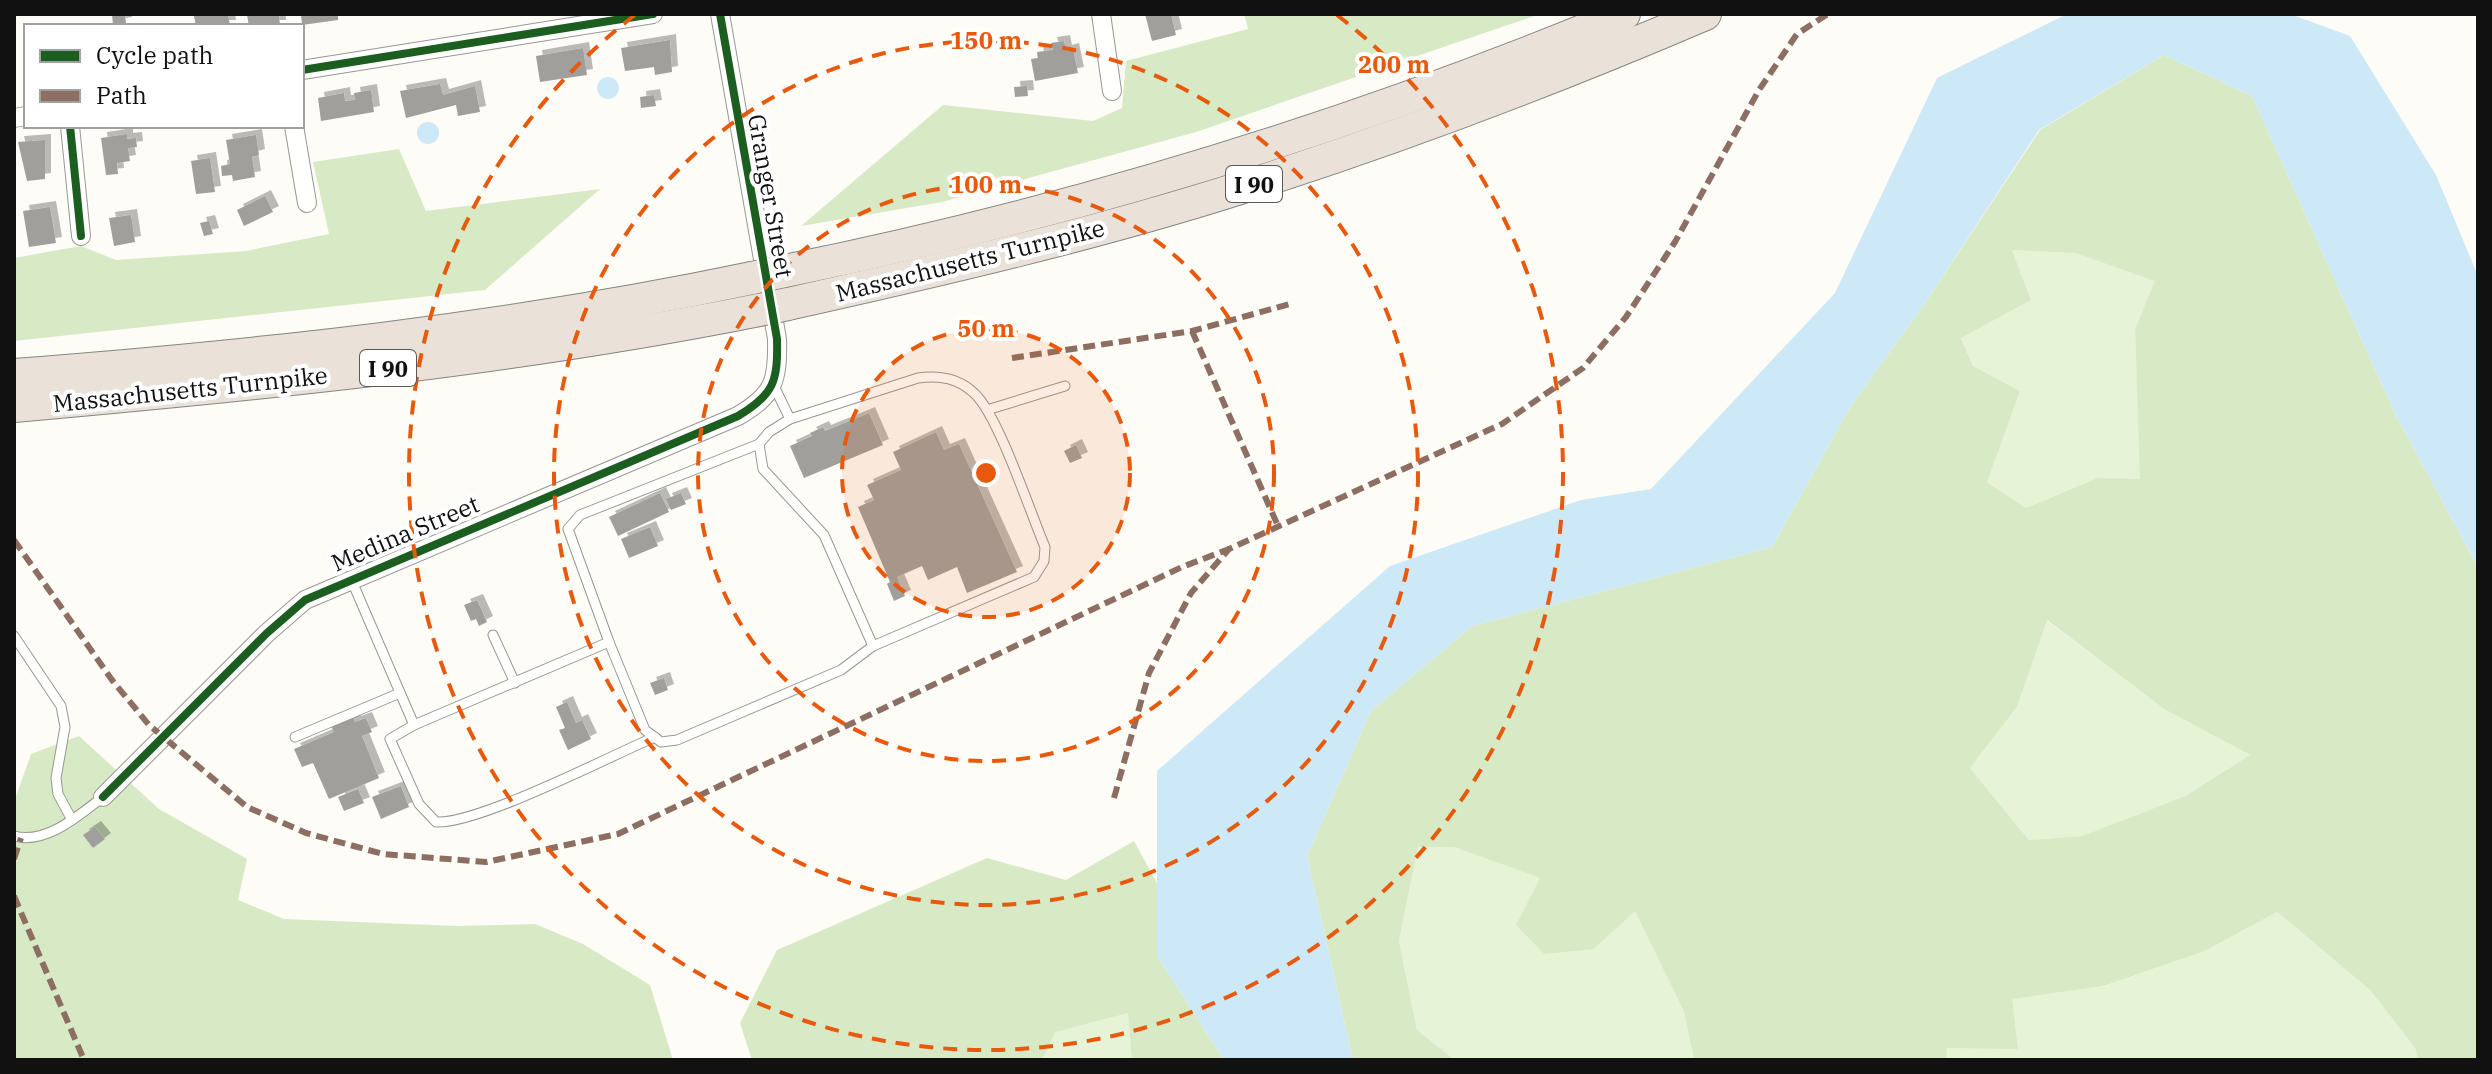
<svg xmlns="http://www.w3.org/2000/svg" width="2492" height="1074" font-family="'IBM Plex Serif',serif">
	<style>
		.green { fill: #e7f3d7 }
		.forest { fill: #d8eac5; fill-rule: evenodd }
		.water { fill: #cde8f7 }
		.building { fill: #a19f9c; filter: url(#shadow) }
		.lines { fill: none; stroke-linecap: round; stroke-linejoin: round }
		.service-casing { stroke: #979795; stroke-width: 11 }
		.minor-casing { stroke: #979795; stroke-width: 20 }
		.motorway-casing { stroke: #858482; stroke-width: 34 }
		.service { stroke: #fffffe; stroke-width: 9 }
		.minor { stroke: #fffffe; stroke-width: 18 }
		.motorway { stroke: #eae1d8; stroke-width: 32 }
		.motorway-bridge-casing { stroke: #858482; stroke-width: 34; stroke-linecap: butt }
		.motorway-bridge { stroke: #eae1d8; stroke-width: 32 }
		.quiet { stroke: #8d6e63; stroke-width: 6; stroke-dasharray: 12 6; stroke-linecap: butt }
		.cycleway-casing { stroke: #fff; stroke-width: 13 }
		.cycleway { stroke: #1b5e20; stroke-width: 8 }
		.ring { fill: none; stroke: #e8590c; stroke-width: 4; stroke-dasharray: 14 10 }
		.labels { text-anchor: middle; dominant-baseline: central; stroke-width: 8; stroke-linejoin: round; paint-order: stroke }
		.shield { fill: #fff; stroke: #585858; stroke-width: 2 }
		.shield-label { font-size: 22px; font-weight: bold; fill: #111 }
		.street-label { font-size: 24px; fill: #111; stroke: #fff }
		.centre { fill: #e8590c; stroke: #fff; stroke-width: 4 }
		.ring-label { font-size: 24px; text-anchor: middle; font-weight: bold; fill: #e8590c; stroke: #fff; stroke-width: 8; stroke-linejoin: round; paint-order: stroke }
	</style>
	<defs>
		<filter id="shadow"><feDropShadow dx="6" dy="-6" stdDeviation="0" flood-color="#0004"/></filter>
	</defs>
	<rect width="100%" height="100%" fill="#fdfcf7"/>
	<g class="green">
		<path d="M2012,250L2075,253L2156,281L2135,329L2141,480L2097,478L2026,508L1986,481L2020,391L1973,366L1961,337L2031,300Z"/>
		<path d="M2046,620L2164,709L2250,755L2185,796L2082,836L2029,840L1970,768L2017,707Z"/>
		<path d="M1455,846L1541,878L1594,949L1635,910L1684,1012L1694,1060H1455L1417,1030L1399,941L1418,847Z"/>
		<path d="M2277,912L2370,990L2415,1048L2418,1060H1946V1048L2011,999L2105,986L2205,951Z"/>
		<path d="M1129,1012L1132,1060H1042L1054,1032Z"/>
	</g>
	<g class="forest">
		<path d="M1244,14H1540L1196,132L942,202L801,226L943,105L1093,121L1122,108L1126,61L1248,29Z"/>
		<path d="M2164,55L2252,96L2395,414L2478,567V1060H2418L2415,1048L2370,990L2277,912L2205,951L2104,986L2012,999L2018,1049L1947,1048L1946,1060H1694L1684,1012L1635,911L1594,949L1544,954L1516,925L1540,878L1455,847H1418L1399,941L1417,1030L1455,1060H1353L1307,856L1371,711L1472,626L1772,547L1851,406L1925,303L2040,130ZM2012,250L2075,253L2155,281L2135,329L2140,479L2097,478L2026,508L1987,482L2020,391L1973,366L1961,338L2031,300ZM2047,620L2164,709L2250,755L2185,796L2082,836L2029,840L1970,768L2017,707Z"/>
		<path d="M399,149L426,211L600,189L485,290L14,341V258L81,246L116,260L246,251L329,234L313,162Z"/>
		<path d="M79,736L159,809L247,859L238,900L284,919L457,926L535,924L583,944L650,985L673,1060H14V802L31,754Z"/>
		<path d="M1134,841L1157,883V956L1224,1060H1132L1128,1013L1055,1032L1042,1060H752L740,1023L777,950L987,858L1066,880Z"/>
	</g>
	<g class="water">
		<path d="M2067,14H2290L2350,36L2436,175L2478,276V567L2395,414L2252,96L2164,55L2039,130L1925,303L1851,406L1772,547L1472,626L1371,711L1307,856L1353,1060H1224L1157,956V771L1390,566L1581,500L1651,489L1835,293L1937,78Z"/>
		<circle cx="608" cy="88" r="11"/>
		<circle cx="428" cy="133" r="11"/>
	</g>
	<g class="building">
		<path d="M112,14H125L126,23L113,25Z"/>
		<path d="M228,14L230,26H196L194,16Z"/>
		<path d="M257,14H279L280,26H249L247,15Z"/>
		<path d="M301,14H338V20L302,25Z"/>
		<path d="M1145,14H1171L1176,35L1152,41Z"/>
		<path d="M670,40L672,72L655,75L654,67L625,71L621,48Z"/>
		<path d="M1064,41L1066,51L1073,49L1078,73L1035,81L1031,59L1038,58L1037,52L1053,50L1051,43Z"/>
		<path d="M583,48L587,75L540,82L536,56Z"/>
		<path d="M440,84L443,95L475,86L480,112L458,116L456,105L406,118L400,91Z"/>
		<path d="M1027,86L1028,96L1015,97L1014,87Z"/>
		<path d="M371,90L374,112L321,121L318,98L344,93L345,101L355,100L354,93Z"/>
		<path d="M654,95L656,106L641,108L640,97Z"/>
		<path d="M127,134V139L136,138L137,147L128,148L130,161L117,163L118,174L106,175L101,138Z"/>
		<path d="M256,135L259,155L252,157L255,177L233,181L232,175L222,176L221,166L230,164L226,140Z"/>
		<path d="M45,140V179L27,181L18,142Z"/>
		<path d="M210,158L215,192L196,194L191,161Z"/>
		<path d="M265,196L273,212L244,226L237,210Z"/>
		<path d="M50,207L56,243L29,247L23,211Z"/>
		<path d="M131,215L135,242L114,246L109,218Z"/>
		<path d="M209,221L213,234L204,236L200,223Z"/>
		<path d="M869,413L883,445L804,478L790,446L812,436L810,433L823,427L825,431Z"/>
		<path d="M936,432L944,450L959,444L1017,572L967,593L957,567L928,580L922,566L897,577L905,596L894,601L887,584L890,582L858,507L874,500L867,485L901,470L893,452Z"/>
		<path d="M1076,445L1082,458L1070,463L1064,451Z"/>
		<path d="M660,493L669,512L618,536L609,517Z"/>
		<path d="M681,493L686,504L671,510L666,499Z"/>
		<path d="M650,527L658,546L629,558L621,539Z"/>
		<path d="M477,600L487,622L479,626L476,619L471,621L464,605Z"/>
		<path d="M664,678L668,690L655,695L650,683Z"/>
		<path d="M567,702L576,723L582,720L591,739L568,750L559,730L565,728L556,707Z"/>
		<path d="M353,717L355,722L366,718L372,732L362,736L379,778L329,799L313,763L302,767L294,749L334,732L331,726Z"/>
		<path d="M401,786L409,807L381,819L372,797Z"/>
		<path d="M358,789L364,803L344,811L338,797Z"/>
		<path d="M95,827L105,839L93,848L83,835Z"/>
	</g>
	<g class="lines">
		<g class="service-casing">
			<g id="service">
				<path d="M987,410L1065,386"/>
				<path d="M790,419L769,432L759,444L763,469L824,535L873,646"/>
				<path d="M351,579L414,725L609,642L568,529L580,515L759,444"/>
				<path d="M493,635L515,683"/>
				<path d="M14,636L61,706L65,727L56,778L58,794L72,820"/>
				<path d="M609,642L645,730L661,742L677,740L841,670L873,646L1034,577L1044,561L1045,547C1030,512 999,417 975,394C959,378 940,375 918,378L790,419L773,384"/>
				<path d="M414,725L390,739L419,804L436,822C479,824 608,757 655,737"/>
				<path d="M295,737L400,693"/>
				<path d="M14,836C46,845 79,815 103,797"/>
			</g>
		</g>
		<g class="minor-casing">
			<g id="minor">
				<path d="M1101,14L1112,91"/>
				<path d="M302,70L653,14"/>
				<path d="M14,118L26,116"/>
				<path d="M70,126L81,236"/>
				<path d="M294,126L307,203"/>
				<path d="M103,797L267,633L305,600L738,416C774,395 778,381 777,339L720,14"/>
			</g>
		</g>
		<g class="motorway-casing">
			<g id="motorway">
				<path d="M780,272C1068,214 1352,127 1624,14"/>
				<path d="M788,304C940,270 1092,235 1240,188C1398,138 1553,79 1705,14"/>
				<path d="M14,375C261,356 509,329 752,278"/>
				<path d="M14,406C263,384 513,359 759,310"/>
			</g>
		</g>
		<use href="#service" class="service"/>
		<use href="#minor" class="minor"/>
		<use href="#motorway" class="motorway"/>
		<g class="motorway-bridge-casing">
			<g id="motorway-bridge">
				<path d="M752,278L780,272"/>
				<path d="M759,310L788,304"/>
			</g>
		</g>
		<use href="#motorway-bridge" class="motorway-bridge"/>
		<g class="quiet">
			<path d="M1192,331L1278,526"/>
			<path d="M1012,358L1192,331L1290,304"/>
			<path d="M14,540L112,680L149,725L247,807L306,833L383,854L486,862L618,834L1182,567L1229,549"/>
			<path d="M1114,798L1149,673L1191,593L1229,549L1502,424L1583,368L1626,317L1675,242L1759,90L1797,34L1828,14"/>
			<path d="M14,859L21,838"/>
			<path d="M14,896L84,1060"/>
		</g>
		<g class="cycleway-casing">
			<g id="cycleway">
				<path d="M302,70L653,14"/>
				<path d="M70,126L81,236"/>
				<path d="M103,797L267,633L305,600L738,416C774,395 778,381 777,339L720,14"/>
			</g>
		</g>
		<use href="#cycleway" class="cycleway"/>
	</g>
	<circle cx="986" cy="473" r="144" fill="#e8590c" fill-opacity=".12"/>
	<g class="ring">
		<circle cx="986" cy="473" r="144"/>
		<circle cx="986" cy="473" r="288"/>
		<circle cx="986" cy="473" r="432"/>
		<path d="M1337 15A577 577 0 1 1 635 15"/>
	</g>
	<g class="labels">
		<g class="shield">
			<rect x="1226" y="166" width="56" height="36" rx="6"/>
			<rect x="360" y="350" width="56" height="36" rx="6"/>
		</g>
		<g class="shield-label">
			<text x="1254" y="184">I 90</text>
			<text x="388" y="368">I 90</text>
		</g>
		<g class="street-label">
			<text transform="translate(771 196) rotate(80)">Granger Street</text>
			<text transform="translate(970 260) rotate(-14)">Massachusetts Turnpike</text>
			<text transform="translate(190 389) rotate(-6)">Massachusetts Turnpike</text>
			<text transform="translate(405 533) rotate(-23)">Medina Street</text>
		</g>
	</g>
	<circle cx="986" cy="473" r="12" class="centre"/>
	<g class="ring-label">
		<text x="986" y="49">150 m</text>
		<text x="1394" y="73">200 m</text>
		<text x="986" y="193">100 m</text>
		<text x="986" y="337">50 m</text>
	</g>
	<rect width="2492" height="1074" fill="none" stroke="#111111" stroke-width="32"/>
	<rect x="24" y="24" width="280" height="104" fill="#ffffff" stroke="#a0a0a0" stroke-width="2"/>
	<rect x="40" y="50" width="40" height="12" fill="#1b5e20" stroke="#a0a0a0" stroke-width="2"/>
	<text x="96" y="64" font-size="24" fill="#111111">Cycle path</text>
	<rect x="40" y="90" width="40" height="12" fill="#8d6e63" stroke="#a0a0a0" stroke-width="2"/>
	<text x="96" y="104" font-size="24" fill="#111111">Path</text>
</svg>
